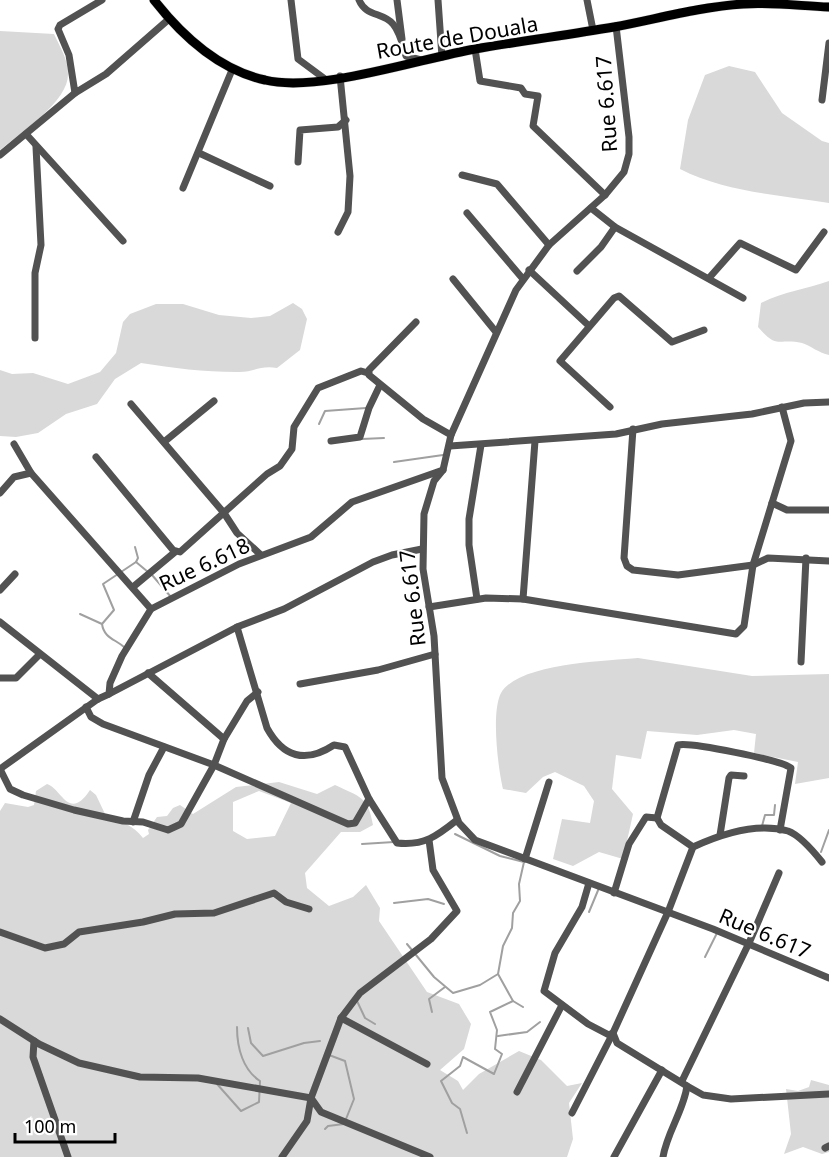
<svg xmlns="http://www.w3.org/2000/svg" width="829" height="1157" font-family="'Noto Sans',sans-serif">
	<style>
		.green { fill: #d9d9d9; fill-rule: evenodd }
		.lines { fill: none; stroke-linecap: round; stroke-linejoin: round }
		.stream { stroke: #a0a0a0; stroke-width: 2 }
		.highway-casing { stroke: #dbdbdb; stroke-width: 10 }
		.minor { stroke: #525252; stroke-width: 7 }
		.highway { stroke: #000; stroke-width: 9 }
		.labels { text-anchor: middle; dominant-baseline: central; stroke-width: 4.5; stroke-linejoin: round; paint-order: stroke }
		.street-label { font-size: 21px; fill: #000; stroke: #fff }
	</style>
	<rect width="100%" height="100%" fill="#fff"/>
	<g class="green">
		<path d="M0,31L54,34C60,47 68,59 68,74C69,101 20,133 0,150Z"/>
		<path d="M729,66L755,72L782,113L822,141L829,143V203C779,195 725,192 680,169L688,120L705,75Z"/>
		<path d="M829,281V355C819,353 811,346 802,343C778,338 778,350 758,327L761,303C783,292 806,289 829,281Z"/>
		<path d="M293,303L302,309L307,319L300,350L277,368C259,365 253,373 236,372C204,372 173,368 141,363L115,379L97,404L66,414L38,433L16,437L0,436V370L12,374L33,373L68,384L100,372L116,353L123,322L130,314L156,304H183L219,315L251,318L270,316Z"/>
		<path d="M638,658L752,676L829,674V778L795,784L798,762L754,753L756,734L734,730L697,735L647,731L641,759L616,755L612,789L633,814L623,859L599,852L573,866L553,859L562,819L590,823L594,801L584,786L555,772L543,777L526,793L503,789C498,768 491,712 501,693C518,663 607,661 638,658Z"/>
		<path d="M279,782L317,794L335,785C360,797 368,796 373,825L360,832H341L305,873L307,888L329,906L353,897L366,885L380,908L379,921L427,992L459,1004L471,1024L464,1049L440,1070L458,1081L463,1090L479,1074L519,1051L541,1060L567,1086L582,1083L569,1103L573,1139L567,1157H0V811L5,803L28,807L34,805L36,791L47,784C62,789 69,822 90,790L96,795L106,816C121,821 133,825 143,838L149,834L148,830L157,817L167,816L173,808L180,805L193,814L236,787ZM259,791L291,803L275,836L247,839L233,831V802Z"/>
		<path d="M811,1080L829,1085V1152L822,1154L803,1147L784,1154L791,1134L786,1089L798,1091L809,1087Z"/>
	</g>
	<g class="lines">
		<g class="stream">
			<path d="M319,424L325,411L366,408"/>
			<path d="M362,439L384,438"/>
			<path d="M394,462L443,455"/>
			<path d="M135,547L138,558L136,562"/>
			<path d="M136,562L148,572"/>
			<path d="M152,575L171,597"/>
			<path d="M80,614L102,624C104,638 115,639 124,647"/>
			<path d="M102,624L114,610L103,584L136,562"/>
			<path d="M762,826L765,815H774L775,805"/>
			<path d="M362,844L394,842"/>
			<path d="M821,852L829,830"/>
			<path d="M394,903L428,899L444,904"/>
			<path d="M589,912L599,888"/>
			<path d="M407,944L434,977L453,993L480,985L498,974L503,946L512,928L513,913L520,901L519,884L524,862L500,856L455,834"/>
			<path d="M705,957L717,933"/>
			<path d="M498,974L513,1001L523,1007"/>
			<path d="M357,1001L365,1018L375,1024"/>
			<path d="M432,1012L429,999L445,987"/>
			<path d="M248,1028L251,1043L263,1056L304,1043L320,1041"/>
			<path d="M498,1036L527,1032L540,1022"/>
			<path d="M217,1084L241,1111L259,1102L260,1081C243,1070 237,1048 237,1027"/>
			<path d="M325,1129L328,1126L344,1124L354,1099L345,1061L329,1055"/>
			<path d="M467,1133L460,1109L452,1103L441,1081L460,1066L463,1057L494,1074L502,1054L495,1049L497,1030L490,1012L513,1001"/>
		</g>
		<g class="highway-casing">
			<path id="highway" d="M154,0C183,37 219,70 265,80C318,93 419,59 475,49C521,41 567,35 614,27C657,19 699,7 743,4C771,2 801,6 829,7"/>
		</g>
		<g class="minor">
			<path d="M102,0L60,25L58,29L69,55L75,93L106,74L169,19"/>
			<path d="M291,0L298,59L325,79"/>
			<path d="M359,0C366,17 383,12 393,24C400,32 403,46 406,56L421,60"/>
			<path d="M397,0L402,39"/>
			<path d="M438,0L442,57"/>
			<path d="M587,0L593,30"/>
			<path d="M616,26L629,137V154L624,172L605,195L549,245L516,290L451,435L443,470L434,481L424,514L423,569L434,636L442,778L459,823L475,840L713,929L829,978"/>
			<path d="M475,49L480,81L521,88L525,94L538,96L533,126L605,195"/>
			<path d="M822,100L829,43"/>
			<path d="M26,134L123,241"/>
			<path d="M199,153L270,186"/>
			<path d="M0,155L75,93"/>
			<path d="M298,162L300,130L338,127L346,120"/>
			<path d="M462,175L497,184L549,245"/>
			<path d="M183,188L232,70"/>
			<path d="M591,208L615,227L743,298"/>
			<path d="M467,213L523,279"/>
			<path d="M338,232L348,212L350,176L340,76"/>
			<path d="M529,270L588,325"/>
			<path d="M577,271L601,247L615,227"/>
			<path d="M709,278L740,243L796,270L824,232"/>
			<path d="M453,279L496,332"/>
			<path d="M416,322L369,370V375L423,419L451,435"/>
			<path d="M35,338V273L41,245L36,147"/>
			<path d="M131,404L224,513L237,533L261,555"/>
			<path d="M610,407L560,361L614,298L619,296L672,342L704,330"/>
			<path d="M633,429L624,558L627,566L633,570L678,575L753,565L768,558L829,561"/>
			<path d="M331,441L360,437L369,408L380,385"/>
			<path d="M164,442L214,401"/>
			<path d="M450,446L616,434L662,424L752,414L804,403L829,402"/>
			<path d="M96,457L173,550L180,552L267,474L280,466L292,449L294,427L318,388L361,371L368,373"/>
			<path d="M31,473L151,609"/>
			<path d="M0,493L14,477L31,473L14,444"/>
			<path d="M772,503L787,510H829"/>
			<path d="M133,587L175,552"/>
			<path d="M0,590L15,574"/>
			<path d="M477,599L469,545V519L481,445"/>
			<path d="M523,599L535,441"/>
			<path d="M429,607L486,598L523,599L736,634L744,626L753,565L791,441L782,407"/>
			<path d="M0,622L98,699"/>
			<path d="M237,627L267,728C283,757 305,764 334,745L345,747L369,799L397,843C424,846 437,836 457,820"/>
			<path d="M801,662L806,558"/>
			<path d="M148,673L224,739"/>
			<path d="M0,678H16L39,655"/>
			<path d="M300,684L378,670L435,654"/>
			<path d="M109,694L237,627L284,609L373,562L392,555L422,549"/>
			<path d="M86,707L91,717L103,724L214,765L348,824L355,823L369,799"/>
			<path d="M0,769L98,699L109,694L110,683L122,656L151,609L239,564L311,537L352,502L443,470"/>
			<path d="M0,769L10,789L23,795L74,810L123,821L143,822L168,830L181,824L214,765L224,739L247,701L258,692"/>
			<path d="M657,818L661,825L693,847"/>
			<path d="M133,822L149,775L164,747"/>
			<path d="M720,835L729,778L731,775L744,776"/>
			<path d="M525,859L549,782"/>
			<path d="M614,893L629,844L646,817L657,818L678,745C690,742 781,760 791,768L780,830"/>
			<path d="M0,932L45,948L64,944L79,932L143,922L175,914L214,913L274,893L286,902L309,909"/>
			<path d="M341,1018L427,1064"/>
			<path d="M0,1019L39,1044L79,1063L140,1077L198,1078L311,1098L321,1112L430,1157"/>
			<path d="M34,1041L33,1057L68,1157"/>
			<path d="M682,1081L749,943L779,873"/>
			<path d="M687,1086L703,1095L731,1099L829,1094"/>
			<path d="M517,1092L562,1005"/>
			<path d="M572,1113L613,1033L609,1035L588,1024L544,991L555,953L582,907L589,883"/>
			<path d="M825,1148L829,1146"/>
			<path d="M282,1157L307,1121L311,1098L341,1018L360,993L431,939L457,911L433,870L429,840"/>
			<path d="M614,1157L662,1070"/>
			<path d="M663,1157C667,1132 684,1110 687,1086L617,1043L613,1033L668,912L693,847C721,834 756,822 788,831C799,835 814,852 822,862"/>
		</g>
		<use href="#highway" class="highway"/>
	</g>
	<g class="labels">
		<g class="street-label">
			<text transform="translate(457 37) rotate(-10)">Route de Douala</text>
			<text transform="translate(606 104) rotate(-94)">Rue 6.617</text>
			<text transform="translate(204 564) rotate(-25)">Rue 6.618</text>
			<text transform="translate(412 598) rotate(-97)">Rue 6.617</text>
			<text transform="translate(765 933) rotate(23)">Rue 6.617</text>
		</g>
	</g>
	<path d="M15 1133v9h100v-9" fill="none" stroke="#000000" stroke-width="3"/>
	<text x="24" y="1133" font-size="18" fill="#000000" stroke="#ffffff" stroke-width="4.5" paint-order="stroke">100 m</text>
</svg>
